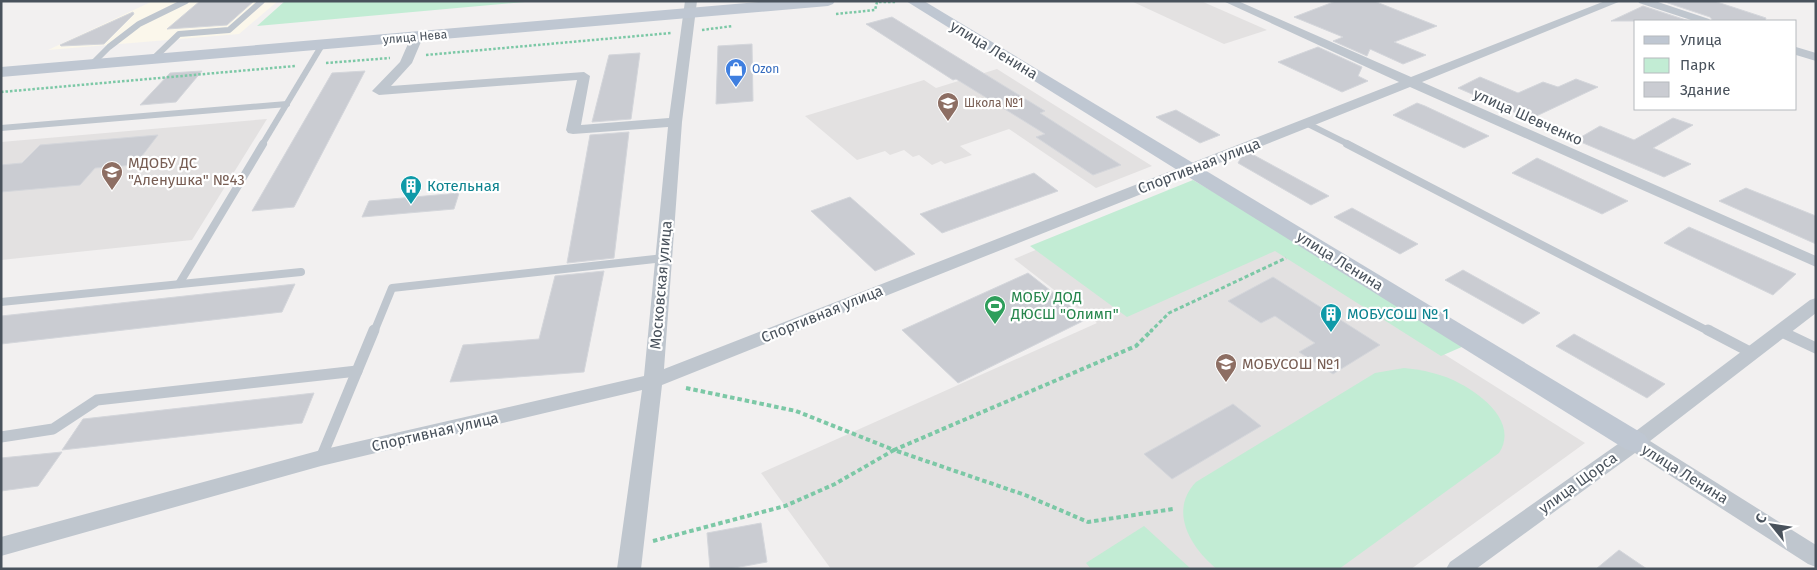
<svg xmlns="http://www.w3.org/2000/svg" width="1817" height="570" font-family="'Fira Sans',sans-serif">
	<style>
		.commercial { fill: #fbf7eb }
		.education { fill: #e3e1e1 }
		.green { fill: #c2ecd4 }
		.building { fill: #caccd2; stroke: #d4d6db }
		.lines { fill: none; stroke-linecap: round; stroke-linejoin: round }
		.path-far2 { stroke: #7cc8a6; stroke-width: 2.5; stroke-dasharray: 2.5 2; stroke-linecap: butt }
		.path-far1 { stroke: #7cc8a6; stroke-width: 3; stroke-dasharray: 4 2.5; stroke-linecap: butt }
		.path { stroke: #7cc8a6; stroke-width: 4; stroke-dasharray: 4.5 3; stroke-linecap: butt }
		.lane-far2 { stroke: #bfc6ce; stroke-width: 6 }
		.lane-far1 { stroke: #bfc6ce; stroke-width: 8 }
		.lane { stroke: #bfc6ce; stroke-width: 11 }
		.street { fill: #bfc6ce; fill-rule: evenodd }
		.secondary { fill: #bfc7d2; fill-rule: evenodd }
		.labels { text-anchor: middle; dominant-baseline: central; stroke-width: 4.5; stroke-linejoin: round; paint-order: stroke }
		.far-street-label { font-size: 12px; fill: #49525c; stroke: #fff }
		.far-shop-label { font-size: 12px; fill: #366cbe; stroke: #fff; text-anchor: start }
		.far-education-label { font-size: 12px; fill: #785e54; stroke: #fff; text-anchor: start }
		.street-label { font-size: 15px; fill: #49525c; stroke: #fff }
		.education-label { font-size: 15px; fill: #785e54; stroke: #fff; text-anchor: start }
		.culture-label { font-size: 15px; fill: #0d838f; stroke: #fff; text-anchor: start }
		.leisure-label { font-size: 15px; fill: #27864d; stroke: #fff; text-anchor: start }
	</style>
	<rect width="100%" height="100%" fill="#f2f0f0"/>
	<path class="commercial" d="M153,1H278L239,34L48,50Z"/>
	<g class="education">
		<path d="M1131,1H1201L1267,30L1224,44Z"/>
		<path d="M997,69L1152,166L1096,188L1009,129L960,146L972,155L945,164L941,161L932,165L919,155L913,157L904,150L890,155L885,151L857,160L805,116L924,80L936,88Z"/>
		<path d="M267,119L192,240L1,260V142Z"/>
		<path d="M1182,189L1585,443L1411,569H831L761,473L1097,323L1014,259Z"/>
	</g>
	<g class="green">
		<path d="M285,1H536L257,26Z"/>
		<path d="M1193,180L1297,241L1464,346L1441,356L1275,251L1127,317L1030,246Z"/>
		<path d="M1404,368C1418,369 1432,372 1446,377C1472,387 1521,419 1499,453L1339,569H1217C1191,548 1168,511 1196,482L1375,373Z"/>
		<path d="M1144,526L1191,569H1091L1086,563Z"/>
	</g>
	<g class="building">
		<path d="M200,1H254L227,25L167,29Z"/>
		<path d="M1336,1H1374L1437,26L1394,42L1426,55L1403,64L1370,49L1367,56L1333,41L1343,37L1294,17Z"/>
		<path d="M1662,1H1714L1766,18L1765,21H1713L1710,17Z"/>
		<path d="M1643,6L1689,21H1611Z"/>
		<path d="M133,12L134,14L104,44L61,46L60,45Z"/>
		<path d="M892,17L1045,111L1040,113L1121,165L1093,175L1036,137L1045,134L956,79L953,80L866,24Z"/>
		<path d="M752,44L753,101L716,104L718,46Z"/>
		<path d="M1318,47L1362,67L1358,76L1368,81L1342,92L1278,62Z"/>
		<path d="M640,53L631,119L592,122L609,55Z"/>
		<path d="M202,71L176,102L140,105L170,73Z"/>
		<path d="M365,71L294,207L252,211L332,73Z"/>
		<path d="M1480,77L1518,93L1543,82L1558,87L1576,79L1598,87L1530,119L1458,88Z"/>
		<path d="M1417,103L1425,106L1489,136L1464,148L1393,115Z"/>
		<path d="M1176,110L1220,135L1200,143L1156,117Z"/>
		<path d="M1673,118L1693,125L1653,148L1691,164L1664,177L1576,140L1600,126L1634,140Z"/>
		<path d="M629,132L614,258L567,263L590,135Z"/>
		<path d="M158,135L135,165L95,168L80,185L1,192V165L22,163L40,145Z"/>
		<path d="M1250,153L1329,196L1311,205L1238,163L1242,156Z"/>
		<path d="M1537,158L1628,201L1602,214L1512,173Z"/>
		<path d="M1034,173L1058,191L942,233L920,214Z"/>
		<path d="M1746,188L1816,216V244L1719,201Z"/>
		<path d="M459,193L454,209L362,217L369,201Z"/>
		<path d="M850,197L915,254L875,271L811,211Z"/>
		<path d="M1352,208L1418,244L1400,254L1334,217Z"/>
		<path d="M1689,227L1796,274L1773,295L1664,243Z"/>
		<path d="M1463,270L1540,313L1523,324L1445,280Z"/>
		<path d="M604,271L584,372L450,382L463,345L539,339L555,276Z"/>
		<path d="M1028,273L1087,319L958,383L902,330Z"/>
		<path d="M1273,277L1380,345L1333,374L1299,352L1315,343L1275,316L1261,323L1228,301Z"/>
		<path d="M295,284L282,312L1,344V316Z"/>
		<path d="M1574,334L1665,384L1647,398L1556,346Z"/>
		<path d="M314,393L302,423L62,450L83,419Z"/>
		<path d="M1233,404L1261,426L1172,479L1144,454Z"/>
		<path d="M62,452L38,486L1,491V458Z"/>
		<path d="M761,523L767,562L729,569H710L707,533Z"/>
		<path d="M1619,550L1647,569H1596Z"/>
	</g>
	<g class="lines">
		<g class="path-far2">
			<path d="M836,14L875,10L877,2H897"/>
			<path d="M702,30L733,26"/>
			<path d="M426,55L671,33"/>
			<path d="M326,63L390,58"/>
			<path d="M1,92L295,66"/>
		</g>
		<path class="path-far1" d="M1150,332L1169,313L1286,258"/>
		<g class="path">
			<path d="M686,388L796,411L894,450L1136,346L1152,330"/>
			<path d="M653,541L785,506L835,484L894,450L1025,495L1088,522L1173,509"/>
		</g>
		<g class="lane-far2">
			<path d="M152,60L179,34L229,30L262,1"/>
			<path d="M91,65L109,47L139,24L186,1"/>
			<path d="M1308,124L1350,145"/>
			<path d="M1,128L287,104"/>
			<path d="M262,145L322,45"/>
		</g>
		<g class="lane-far1">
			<path d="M1347,144L1710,332"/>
			<path d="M179,284L263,144"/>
			<path d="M1,302L301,272"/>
			<path d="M374,332L392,288L664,258"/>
		</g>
		<g class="lane">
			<path d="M1708,330L1752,353"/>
			<path d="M1780,331L1816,348"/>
			<path d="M1,437L53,429L97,400L357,371"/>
			<path d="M321,458L374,330"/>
		</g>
		<g class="street">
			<path d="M685,1H697L682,122L664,369L1399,82L1223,1H1238L1411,77L1605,1H1621L1422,82L1816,256V267L1410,87L662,385L641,569H617L642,390L321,466L1,556V537L321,450L644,376L668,127L573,134L568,133L566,130L577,80L379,95L372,91L400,62L411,37L417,33L423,37L412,63L391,86L584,72L590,76L581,125L669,118Z"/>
			<path d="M1638,1H1655L1709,19L1711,21H1694L1639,3Z"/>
			<path d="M1796,47L1816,53V61L1796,55Z"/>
			<path d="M1816,298V313L1650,441L1816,545V567L1808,564L1635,453L1476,569H1446L1450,562L1628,437L1810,300Z"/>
		</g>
		<g class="secondary">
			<path d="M771,1H835L833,4L828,6L1,77V67Z"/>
			<path d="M906,1H924L1645,435L1649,442L1645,449L1635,452L1625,449Z"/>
		</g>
	</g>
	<defs>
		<g id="shop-pin" transform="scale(1.125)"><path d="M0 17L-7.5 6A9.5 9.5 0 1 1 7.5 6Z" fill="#3f7fe0" stroke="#fff"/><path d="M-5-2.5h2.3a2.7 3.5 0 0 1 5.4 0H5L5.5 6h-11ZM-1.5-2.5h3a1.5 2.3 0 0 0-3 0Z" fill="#fff"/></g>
		<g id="school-pin" transform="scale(1.125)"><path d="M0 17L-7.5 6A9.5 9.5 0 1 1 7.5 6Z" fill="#8d6e63" stroke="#fff"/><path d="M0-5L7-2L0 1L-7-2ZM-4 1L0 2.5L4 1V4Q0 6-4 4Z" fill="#fff"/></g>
		<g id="building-pin" transform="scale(1.125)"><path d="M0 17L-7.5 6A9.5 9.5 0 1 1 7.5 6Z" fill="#0f9aa8" stroke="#fff"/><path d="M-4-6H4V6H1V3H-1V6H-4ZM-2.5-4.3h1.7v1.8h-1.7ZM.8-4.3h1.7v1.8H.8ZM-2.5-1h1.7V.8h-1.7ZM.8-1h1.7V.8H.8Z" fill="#fff"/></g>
		<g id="stadium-pin" transform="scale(1.125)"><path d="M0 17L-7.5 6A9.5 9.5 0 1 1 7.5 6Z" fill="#2e9e5b" stroke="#fff"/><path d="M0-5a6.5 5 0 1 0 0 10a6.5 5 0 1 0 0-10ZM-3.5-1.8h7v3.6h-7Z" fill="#fff"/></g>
	</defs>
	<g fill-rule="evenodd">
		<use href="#shop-pin" x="736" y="69"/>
		<use href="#school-pin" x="948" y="103"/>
		<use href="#school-pin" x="112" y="172"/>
		<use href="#building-pin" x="411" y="186"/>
		<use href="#stadium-pin" x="995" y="306"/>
		<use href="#building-pin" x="1331" y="314"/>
		<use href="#school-pin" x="1226" y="364"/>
	</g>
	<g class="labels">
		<g class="far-street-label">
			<text transform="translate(415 37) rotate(-5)">улица Нева</text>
		</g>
		<g class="far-shop-label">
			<text x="752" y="69">Ozon</text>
		</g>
		<g class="far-education-label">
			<text x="964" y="103">Школа №1</text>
		</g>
		<g class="street-label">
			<text transform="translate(994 50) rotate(31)">улица Ленина</text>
			<text transform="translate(1528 117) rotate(24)">улица Шевченко</text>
			<text transform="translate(1199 166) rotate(-21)">Спортивная улица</text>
			<text transform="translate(1340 261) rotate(32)">улица Ленина</text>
			<text transform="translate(661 285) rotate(-85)">Московская улица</text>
			<text transform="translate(822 314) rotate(-22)">Спортивная улица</text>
			<text transform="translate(435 432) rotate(-13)">Спортивная улица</text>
			<text transform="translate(1685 474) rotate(32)">улица Ленина</text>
			<text transform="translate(1578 483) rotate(-36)">улица Щорса</text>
		</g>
		<g class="education-label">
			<text x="128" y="163">МДОБУ ДС<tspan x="128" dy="17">"Аленушка" №43</tspan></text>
			<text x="1242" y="364">МОБУСОШ №1</text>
		</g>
		<g class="culture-label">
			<text x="427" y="186">Котельная</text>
			<text x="1347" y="314">МОБУСОШ № 1</text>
		</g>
		<g class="leisure-label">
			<text x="1011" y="297">МОБУ ДОД<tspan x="1011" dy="17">ДЮСШ "Олимп"</tspan></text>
		</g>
	</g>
	<rect width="1817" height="570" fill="none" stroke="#49525c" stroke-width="5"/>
	<rect x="1634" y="20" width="162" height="90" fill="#ffffff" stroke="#b6babe"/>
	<rect x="1644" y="36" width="25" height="8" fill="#bfc7d2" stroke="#b6babe"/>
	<text x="1680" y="45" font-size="15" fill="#49525c">Улица</text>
	<rect x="1644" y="58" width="25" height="15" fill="#c2ecd4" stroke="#b6babe"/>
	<text x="1680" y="70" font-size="15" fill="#49525c">Парк</text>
	<rect x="1644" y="82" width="25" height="15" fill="#caccd2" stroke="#b6babe"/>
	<text x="1680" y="95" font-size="15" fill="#49525c">Здание</text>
	<g transform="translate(1772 525) rotate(300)" stroke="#ffffff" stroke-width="4" paint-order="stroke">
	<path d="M0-4L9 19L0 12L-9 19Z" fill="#49525c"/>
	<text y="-8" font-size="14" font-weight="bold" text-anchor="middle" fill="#49525c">С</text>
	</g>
</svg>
